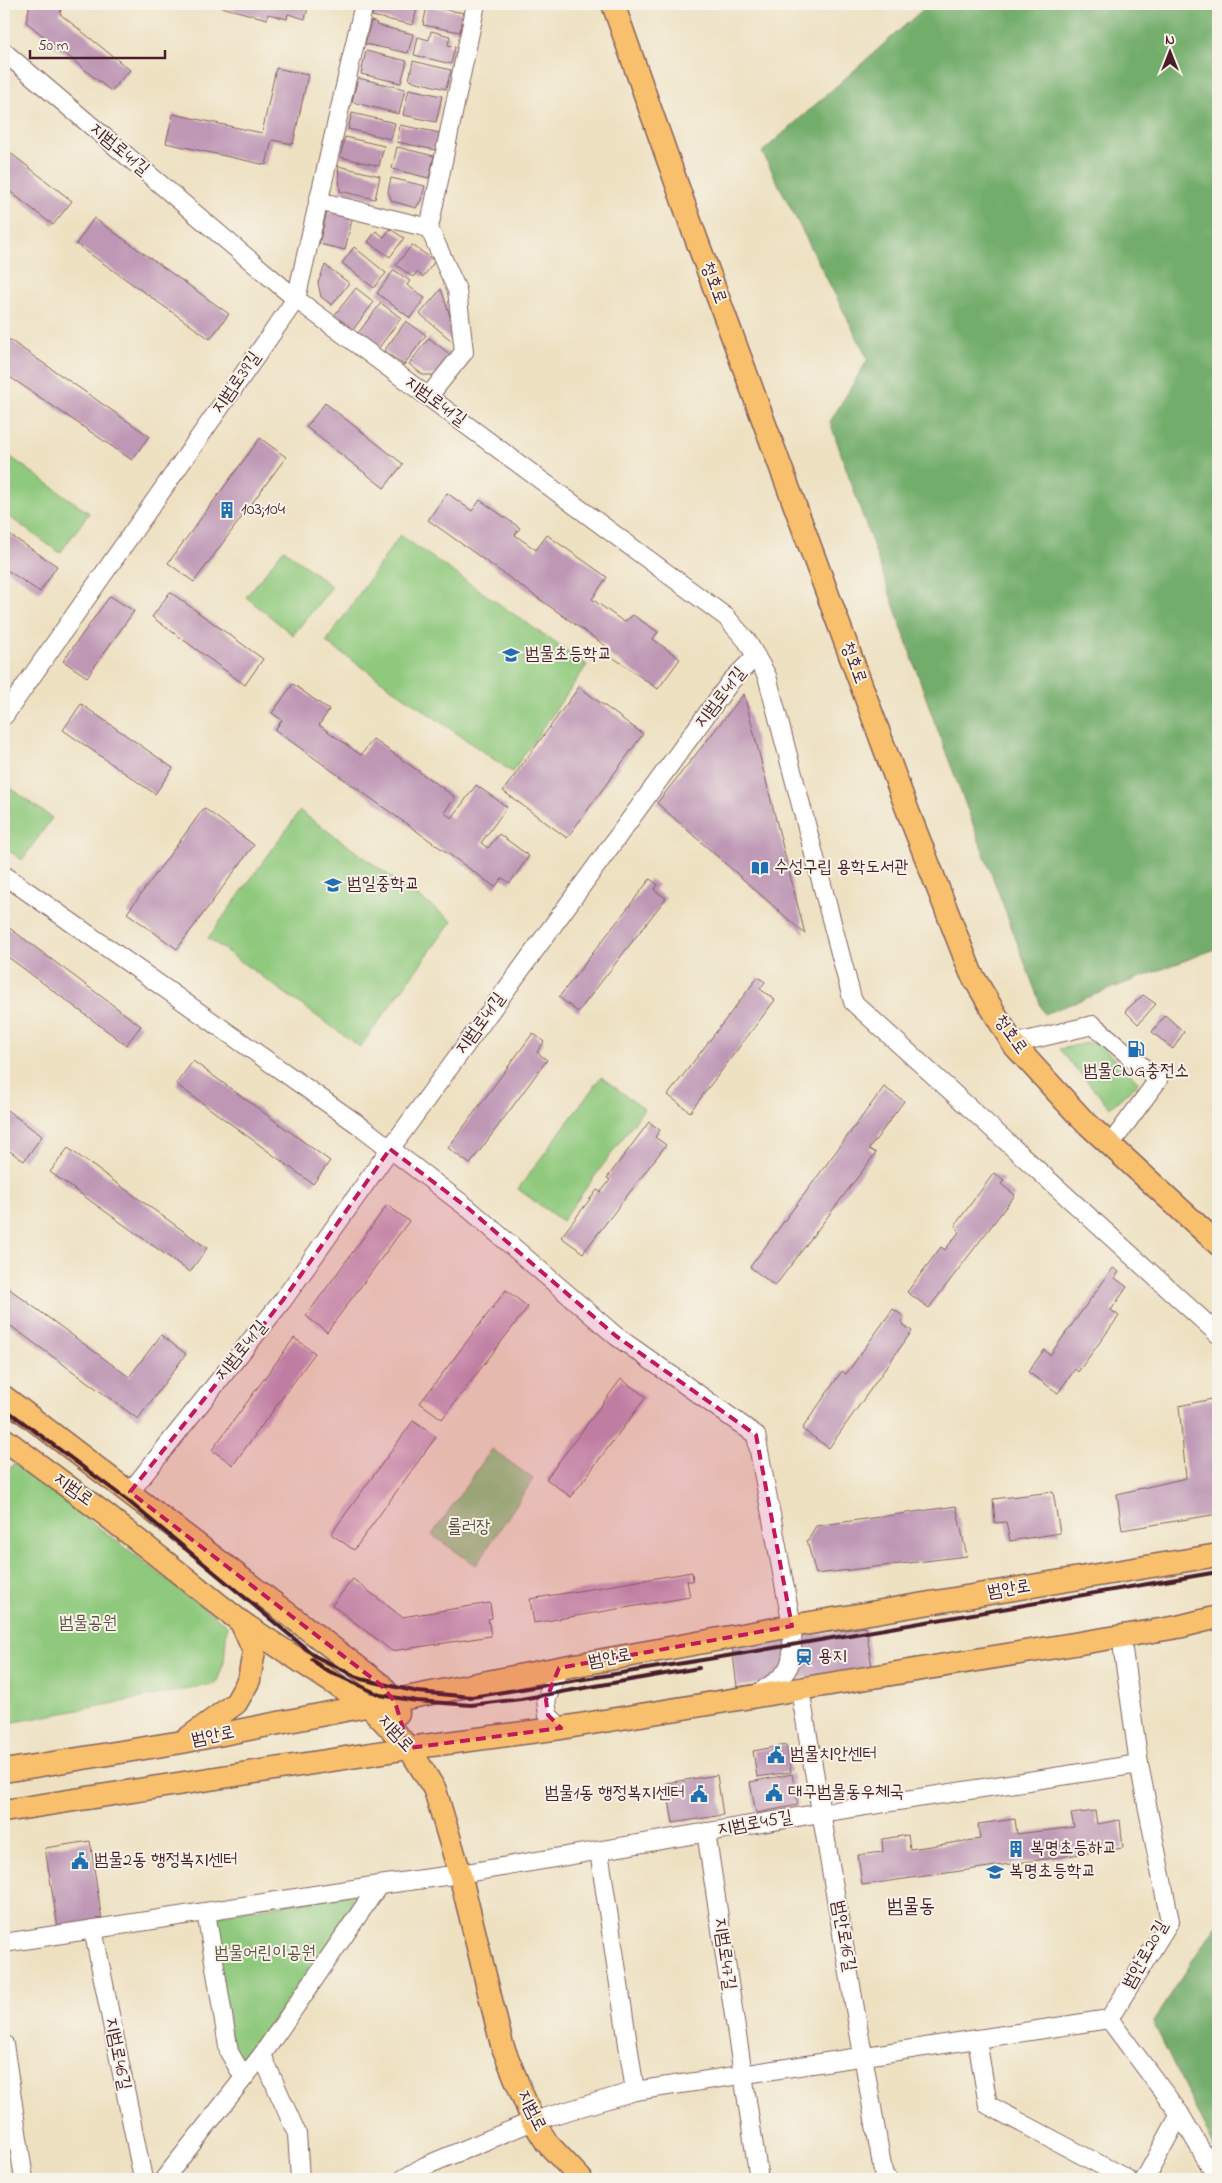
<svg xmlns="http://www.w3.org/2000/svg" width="1222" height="2183" font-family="'Indie Flower','Poor Story',sans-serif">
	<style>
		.green { fill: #8fc97d; stroke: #6c7454 }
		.forest { fill: #73ad6c; stroke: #5e664c }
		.building { fill: #be97b5 }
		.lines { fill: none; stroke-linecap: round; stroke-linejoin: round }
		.minor-casing { stroke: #836360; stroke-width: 20 }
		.major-casing { stroke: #836360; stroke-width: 25 }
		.minor { stroke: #fff; stroke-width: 18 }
		.major { stroke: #f8bf6c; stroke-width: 22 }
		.rail { stroke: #4a1f2b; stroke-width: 4 }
		.marked { fill: #c2185b; fill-opacity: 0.2; stroke: #c2185b; stroke-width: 4; stroke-dasharray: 10 6; stroke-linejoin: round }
		.labels { text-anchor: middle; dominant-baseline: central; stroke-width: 4; stroke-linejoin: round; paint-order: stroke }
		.street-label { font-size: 18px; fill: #4a1f2b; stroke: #f7f3e8 }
		.poi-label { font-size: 18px; fill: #4a1f2b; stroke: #f7f3e8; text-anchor: start }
		.park-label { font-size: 18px; fill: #5f5244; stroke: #f7f3e8 }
		.quarter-label { font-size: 20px; fill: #4a1f2b; stroke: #f7f3e8 }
	</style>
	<rect width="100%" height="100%" fill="#f7f3e8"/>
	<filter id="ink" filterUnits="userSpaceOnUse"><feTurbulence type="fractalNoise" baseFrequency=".02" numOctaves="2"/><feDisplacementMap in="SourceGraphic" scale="10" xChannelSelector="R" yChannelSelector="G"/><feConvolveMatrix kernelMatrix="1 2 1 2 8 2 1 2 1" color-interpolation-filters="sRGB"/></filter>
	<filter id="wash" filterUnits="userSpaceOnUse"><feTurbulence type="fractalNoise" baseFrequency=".0096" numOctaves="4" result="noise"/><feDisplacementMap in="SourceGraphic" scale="20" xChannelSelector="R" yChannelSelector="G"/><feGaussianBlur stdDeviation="1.12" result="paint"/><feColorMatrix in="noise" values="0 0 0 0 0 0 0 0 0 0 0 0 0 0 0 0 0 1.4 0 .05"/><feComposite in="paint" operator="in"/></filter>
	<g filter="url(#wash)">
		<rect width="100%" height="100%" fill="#eee1c2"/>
		<g class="green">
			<path d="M5,453L89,513L60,553L4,513Z"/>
			<path d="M400,535L587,665L512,772L326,642Z"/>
			<path d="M284,549L332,587L293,635L246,597Z"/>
			<path d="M4,783L52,818L22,860L4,847Z"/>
			<path d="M300,811L452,921L360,1047L208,938Z"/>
			<path d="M1096,1041L1139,1082L1110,1108L1059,1049Z"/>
			<path d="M601,1077L644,1109L562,1221L518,1189Z"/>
			<path d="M492,1449L533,1479L476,1565L432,1535Z"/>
			<path d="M14,1463L227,1625L224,1662L216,1684L4,1724V1478Z"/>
			<path d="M370,1891L245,2058L234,2055L211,1916Z"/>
		</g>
		<g class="forest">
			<path d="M929,4H1218V948L1044,1014L932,715L830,422L868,359L762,152Z"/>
			<path d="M1218,1922V2155L1153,2022Z"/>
		</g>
		<g id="blocks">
			<g class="building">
				<path d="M30,4H62L60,14L130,70L111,91L26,22Z"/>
				<path d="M210,4H309L305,19L288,14L287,19L268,14L267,19Z"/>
				<path d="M375,4H418L413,25L372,16Z"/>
				<path d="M427,6L464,13L460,32L423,25Z"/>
				<path d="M371,21L377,23L376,25L413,34L408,53L365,44Z"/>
				<path d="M431,31L450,36L448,45L455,47L451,64L414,55L418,37L429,40Z"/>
				<path d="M366,51L407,61L401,83L361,74Z"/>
				<path d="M413,61L451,70L446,89L409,80Z"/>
				<path d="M276,68L308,75L293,144L272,140L266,165L166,143L173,114L262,133Z"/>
				<path d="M358,78L405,89L399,114L352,102Z"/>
				<path d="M409,89L442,96L436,122L403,115Z"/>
				<path d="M352,113L395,123L391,139L348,129Z"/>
				<path d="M400,125L440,133L436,150L397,142Z"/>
				<path d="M345,137L384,146L379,166L340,157Z"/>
				<path d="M397,147L434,156L429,178L392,169Z"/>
				<path d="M4,148L72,201L53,225L4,187Z"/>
				<path d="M338,166L380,176L375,199L340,191Z"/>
				<path d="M391,178L425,186L421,200L416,208L392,201L388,192Z"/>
				<path d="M335,210L353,215L345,250L319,244L327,212L334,214Z"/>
				<path d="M94,218L229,314L210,339L76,244Z"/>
				<path d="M390,229L404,238L390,257L368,242L376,231L384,237Z"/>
				<path d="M412,245L435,261L423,277L417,272L413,277L396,265Z"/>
				<path d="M354,247L386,273L374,288L342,263Z"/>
				<path d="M325,265L349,283L332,305L321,297L318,283Z"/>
				<path d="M394,270L410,281L407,285L425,298L410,318L377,293Z"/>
				<path d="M356,288L374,302L352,331L333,317Z"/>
				<path d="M441,289L457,337L453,342L420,314Z"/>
				<path d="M381,303L401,318L378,349L358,333Z"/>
				<path d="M406,321L426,335L404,365L384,351Z"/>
				<path d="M4,336L149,436L132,460L4,373Z"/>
				<path d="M429,338L452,356L437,375H423L409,364Z"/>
				<path d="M325,403L403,464L384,488L306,427Z"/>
				<path d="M260,438L286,457L194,582L168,563Z"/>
				<path d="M447,493L472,511L480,500L520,528L515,535L536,550L547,535L607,577L592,599L624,622L633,615L658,632L653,639L680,659L658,689L608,654L607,647L428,520Z"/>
				<path d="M4,531L57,566L40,592L4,568Z"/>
				<path d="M170,592L263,659L245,685L152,617Z"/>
				<path d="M110,596L134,611L87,677L63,661Z"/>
				<path d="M293,684L329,710L319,725L361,755L373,739L455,797L444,813L452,818L476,785L507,807L481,843L488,848L499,834L529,856L510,883L502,878L495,887L275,730L282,720L272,713Z"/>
				<path d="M579,687L643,734L567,838L503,791Z"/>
				<path d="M744,694L805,934L657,803Z"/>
				<path d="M81,704L173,768L155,794L63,730Z"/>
				<path d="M204,808L254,845L177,949L127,913Z"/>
				<path d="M650,879L658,885L654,890L666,898L578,1012L559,997Z"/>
				<path d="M4,924L141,1026L126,1045L4,954Z"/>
				<path d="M758,977L765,982L760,989L775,1000L690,1112L668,1095Z"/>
				<path d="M1143,995L1156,1004L1138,1024L1125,1011Z"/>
				<path d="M1165,1015L1184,1032L1173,1049L1152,1032Z"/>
				<path d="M533,1033L544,1042L537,1052L547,1060L470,1164L448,1148Z"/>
				<path d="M193,1061L330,1161L313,1184L176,1084Z"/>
				<path d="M884,1087L904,1101L869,1149L876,1153L775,1286L750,1267Z"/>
				<path d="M4,1108L42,1136L24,1161L4,1147Z"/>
				<path d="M649,1122L660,1130L655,1137L666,1145L583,1253L561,1237L597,1190L601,1192L610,1180L607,1178Z"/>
				<path d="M68,1148L207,1248L190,1272L50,1172Z"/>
				<path d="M994,1173L1004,1180L1001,1184L1015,1195L929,1308L907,1292L941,1247L945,1250L959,1232L955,1225Z"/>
				<path d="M387,1205L409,1221L327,1332L306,1316Z"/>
				<path d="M1113,1268L1119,1272L1115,1278L1127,1287L1111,1310L1119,1316L1078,1372L1075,1369L1058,1393L1028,1372L1044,1350L1050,1355Z"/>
				<path d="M4,1285L129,1377L161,1335L186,1354L138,1419L4,1321Z"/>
				<path d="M506,1290L528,1307L442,1419L420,1403Z"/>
				<path d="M893,1309L903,1316L902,1324L912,1331L829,1448L802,1429L842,1371L846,1374Z"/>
				<path d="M294,1338L315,1353L233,1465L212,1450Z"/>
				<path d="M621,1379L646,1397L571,1497L546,1479Z"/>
				<path d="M1217,1398L1218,1514L1122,1530L1117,1494L1186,1478L1179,1406Z"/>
				<path d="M413,1421L436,1437L354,1550L331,1534Z"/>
				<path d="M1053,1492L1060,1533L1010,1541L1006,1522L995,1523L993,1499Z"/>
				<path d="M956,1506L967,1556L816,1574L807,1541L816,1526Z"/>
				<path d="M692,1572L693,1581H687L690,1597L534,1623L530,1599Z"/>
				<path d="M353,1579L402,1617L490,1603L492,1618L488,1619L491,1636L392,1651L332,1605Z"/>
				<path d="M866,1627L872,1668L737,1687L732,1646Z"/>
				<path d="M786,1745L791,1772L757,1777L753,1751Z"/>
				<path d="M792,1774L798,1805L756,1813L750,1782Z"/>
				<path d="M717,1775L723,1815L673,1823L666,1783Z"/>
				<path d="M1095,1811L1097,1824L1120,1820L1123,1848L862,1885L858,1855L883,1852L882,1839L908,1835L910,1849L980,1839L978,1824L1015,1819L1017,1834L1074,1827L1071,1814Z"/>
				<path d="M90,1841L102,1921L58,1928L45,1848Z"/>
			</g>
		</g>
	</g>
	<g filter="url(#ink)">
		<use href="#blocks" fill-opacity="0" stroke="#836360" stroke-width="1"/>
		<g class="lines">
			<g class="minor-casing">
				<g id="minor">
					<path d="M4,52L296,299L726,617L747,641L767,676L853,1002L1218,1334"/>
					<path d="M318,201L429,228"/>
					<path d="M428,397L464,352L457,290L429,228L476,4"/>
					<path d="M4,716L296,299L364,4"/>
					<path d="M4,875L363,1128L469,1209L616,1336L756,1435L792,1626C793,1668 793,1671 757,1694"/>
					<path d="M1013,1044L1093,1025L1158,1080L1110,1145"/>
					<path d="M130,1492L283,1300L390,1149L731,681L756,656"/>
					<path d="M559,1668L546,1700L548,1715L561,1728"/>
					<path d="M800,1690L884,2177L888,2179"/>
					<path d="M706,1832L759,2179"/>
					<path d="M599,1851L635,2091"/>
					<path d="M206,1912L229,2052L244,2078"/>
					<path d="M93,1929L143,2179"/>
					<path d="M4,1943L379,1885L460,1874L821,1813L1139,1764"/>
					<path d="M1109,2019L1170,1921L1139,1764L1121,1636"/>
					<path d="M1109,2019L1180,2114L1218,2179"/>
					<path d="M977,2040L988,2105L1127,2179"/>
					<path d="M4,2044L24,2179"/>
					<path d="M262,2055L297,2134L300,2179"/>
					<path d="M164,2179L262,2055L379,1885"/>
					<path d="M403,2179L425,2166L533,2121L635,2091L1109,2019"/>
					<path d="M1145,2179L1180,2114"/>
				</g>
			</g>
			<g class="major-casing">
				<g id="major">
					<path d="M613,4L693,230L907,809L971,973L1013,1044L1081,1118L1218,1244"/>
					<path d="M4,1397L381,1685L395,1702L398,1713"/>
					<path d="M4,1439L106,1515L241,1622L370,1707L409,1748L435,1790L460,1874L502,2045L533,2121L547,2143L581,2179"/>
					<path d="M188,1738L236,1703L249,1680L254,1651L241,1622"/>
					<path d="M4,1771L182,1742L559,1668L792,1626L1218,1555"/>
					<path d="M4,1811L409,1748L561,1728L1178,1627L1218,1617"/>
				</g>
			</g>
			<use href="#minor" class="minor"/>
			<use href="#major" class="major"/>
			<g class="rail">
				<path d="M4,1408L127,1500L315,1656L361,1679L418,1692L472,1697L733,1655L1218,1572"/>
				<path d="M312,1659L322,1668L380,1695L417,1701L471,1705L521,1699L699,1668"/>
			</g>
		</g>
	</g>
	<path class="marked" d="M390,1149L469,1209L616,1336L756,1435L792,1626L559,1668L546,1700L548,1715L561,1728L409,1748L395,1702L381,1685L130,1492L283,1300Z"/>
	<defs>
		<g id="building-bare" transform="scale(1.35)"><path d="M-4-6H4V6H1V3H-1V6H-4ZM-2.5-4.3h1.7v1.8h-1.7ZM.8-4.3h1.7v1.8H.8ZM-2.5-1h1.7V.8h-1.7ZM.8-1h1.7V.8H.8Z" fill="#1f6fb2" stroke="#f7f3e8" stroke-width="2.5" paint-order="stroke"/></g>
		<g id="school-bare" transform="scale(1.35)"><path d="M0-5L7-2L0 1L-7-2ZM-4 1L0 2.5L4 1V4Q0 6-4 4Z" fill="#1f6fb2" stroke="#f7f3e8" stroke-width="2.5" paint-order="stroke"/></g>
		<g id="library-bare" transform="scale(1.35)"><path d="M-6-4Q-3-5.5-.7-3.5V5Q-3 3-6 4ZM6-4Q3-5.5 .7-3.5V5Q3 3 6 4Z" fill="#1f6fb2" stroke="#f7f3e8" stroke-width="2.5" paint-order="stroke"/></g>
		<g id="fuel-bare" transform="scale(1.35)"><path d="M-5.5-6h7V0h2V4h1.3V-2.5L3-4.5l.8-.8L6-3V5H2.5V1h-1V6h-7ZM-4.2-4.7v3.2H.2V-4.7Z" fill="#1f6fb2" stroke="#f7f3e8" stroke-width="2.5" paint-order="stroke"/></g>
		<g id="station-bare" transform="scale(1.35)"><path d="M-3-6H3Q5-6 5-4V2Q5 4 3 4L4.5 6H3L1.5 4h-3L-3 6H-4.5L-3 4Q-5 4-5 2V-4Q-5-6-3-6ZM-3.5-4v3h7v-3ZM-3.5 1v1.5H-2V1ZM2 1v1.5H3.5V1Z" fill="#1f6fb2" stroke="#f7f3e8" stroke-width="2.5" paint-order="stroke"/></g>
		<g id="civic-bare" transform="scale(1.35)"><path d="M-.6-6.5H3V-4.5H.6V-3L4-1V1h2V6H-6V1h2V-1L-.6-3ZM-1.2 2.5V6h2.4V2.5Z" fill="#1f6fb2" stroke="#f7f3e8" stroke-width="2.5" paint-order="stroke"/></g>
	</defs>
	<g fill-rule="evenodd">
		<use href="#building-bare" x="227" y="510"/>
		<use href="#school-bare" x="511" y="655"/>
		<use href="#library-bare" x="760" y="868"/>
		<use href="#school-bare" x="333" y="885"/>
		<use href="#fuel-bare" x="1136" y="1049"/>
		<use href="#station-bare" x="804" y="1657"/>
		<use href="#civic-bare" x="776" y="1755"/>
		<use href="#civic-bare" x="774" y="1793"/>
		<use href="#civic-bare" x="699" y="1794"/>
		<use href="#building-bare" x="1016" y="1849"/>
		<use href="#civic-bare" x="80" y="1861"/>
		<use href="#school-bare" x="995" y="1872"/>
	</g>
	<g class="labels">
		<g class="street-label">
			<text transform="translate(119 150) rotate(40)">지범로41길</text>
			<text transform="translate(713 283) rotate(70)">청호로</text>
			<text transform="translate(237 383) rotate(-55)">지범로39길</text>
			<text transform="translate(435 402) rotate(36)">지범로41길</text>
			<text transform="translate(853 663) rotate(70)">청호로</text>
			<text transform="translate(721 698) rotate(-52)">지범로41길</text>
			<text transform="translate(481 1024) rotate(-54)">지범로41길</text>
			<text transform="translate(1010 1035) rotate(55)">청호로</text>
			<text transform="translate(242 1351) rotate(-51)">지범로41길</text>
			<text transform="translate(73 1490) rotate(36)">지범로</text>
			<text transform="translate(1009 1590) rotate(-9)">범안로</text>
			<text transform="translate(610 1659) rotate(-10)">범안로</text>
			<text transform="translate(395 1734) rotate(48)">지범로</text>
			<text transform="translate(213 1737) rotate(-11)">범안로</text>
			<text transform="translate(755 1824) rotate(-10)">지범로45길</text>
			<text transform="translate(843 1936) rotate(80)">범안로16길</text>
			<text transform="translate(724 1954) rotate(82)">지범로47길</text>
			<text transform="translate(1146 1955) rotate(-61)">범안로20길</text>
			<text transform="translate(117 2054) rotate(79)">지범로46길</text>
			<text transform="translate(531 2111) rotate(64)">지범로</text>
		</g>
		<g class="poi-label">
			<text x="241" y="510">103;104</text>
			<text x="525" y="655">범물초등학교</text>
			<text x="774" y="868">수성구립 용학도서관</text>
			<text x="347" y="885">범일중학교</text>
			<text x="1136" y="1072" text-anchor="middle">범물CNG충전소</text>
			<text x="818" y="1657">용지</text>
			<text x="790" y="1755">범물치안센터</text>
			<text x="788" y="1793">대구범물동우체국</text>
			<text x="685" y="1794" text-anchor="end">범물1동 행정복지센터</text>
			<text x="1030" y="1849">복명초등하교</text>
			<text x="94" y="1861">범물2동 행정복지센터</text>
			<text x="1009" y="1872">복명초등학교</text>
		</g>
		<g class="park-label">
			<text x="469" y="1528">롤러장</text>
			<text x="88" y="1624">범물공원</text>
			<text x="265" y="1954">범물어린이공원</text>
		</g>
		<g class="quarter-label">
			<text x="911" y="1907">범물동</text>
		</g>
	</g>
	<rect width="1222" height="2183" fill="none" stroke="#f7f3e8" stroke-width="20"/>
	<g transform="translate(1170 52)" stroke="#f7f3e8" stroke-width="4" paint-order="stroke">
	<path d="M0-4L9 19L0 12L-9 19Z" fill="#4a1f2b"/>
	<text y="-8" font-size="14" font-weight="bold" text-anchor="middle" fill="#4a1f2b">N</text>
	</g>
	<path d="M30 50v8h135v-8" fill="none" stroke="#4a1f2b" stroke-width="2.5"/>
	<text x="38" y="50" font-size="15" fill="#4a1f2b" stroke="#f7f3e8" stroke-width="4" paint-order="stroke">50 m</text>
</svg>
